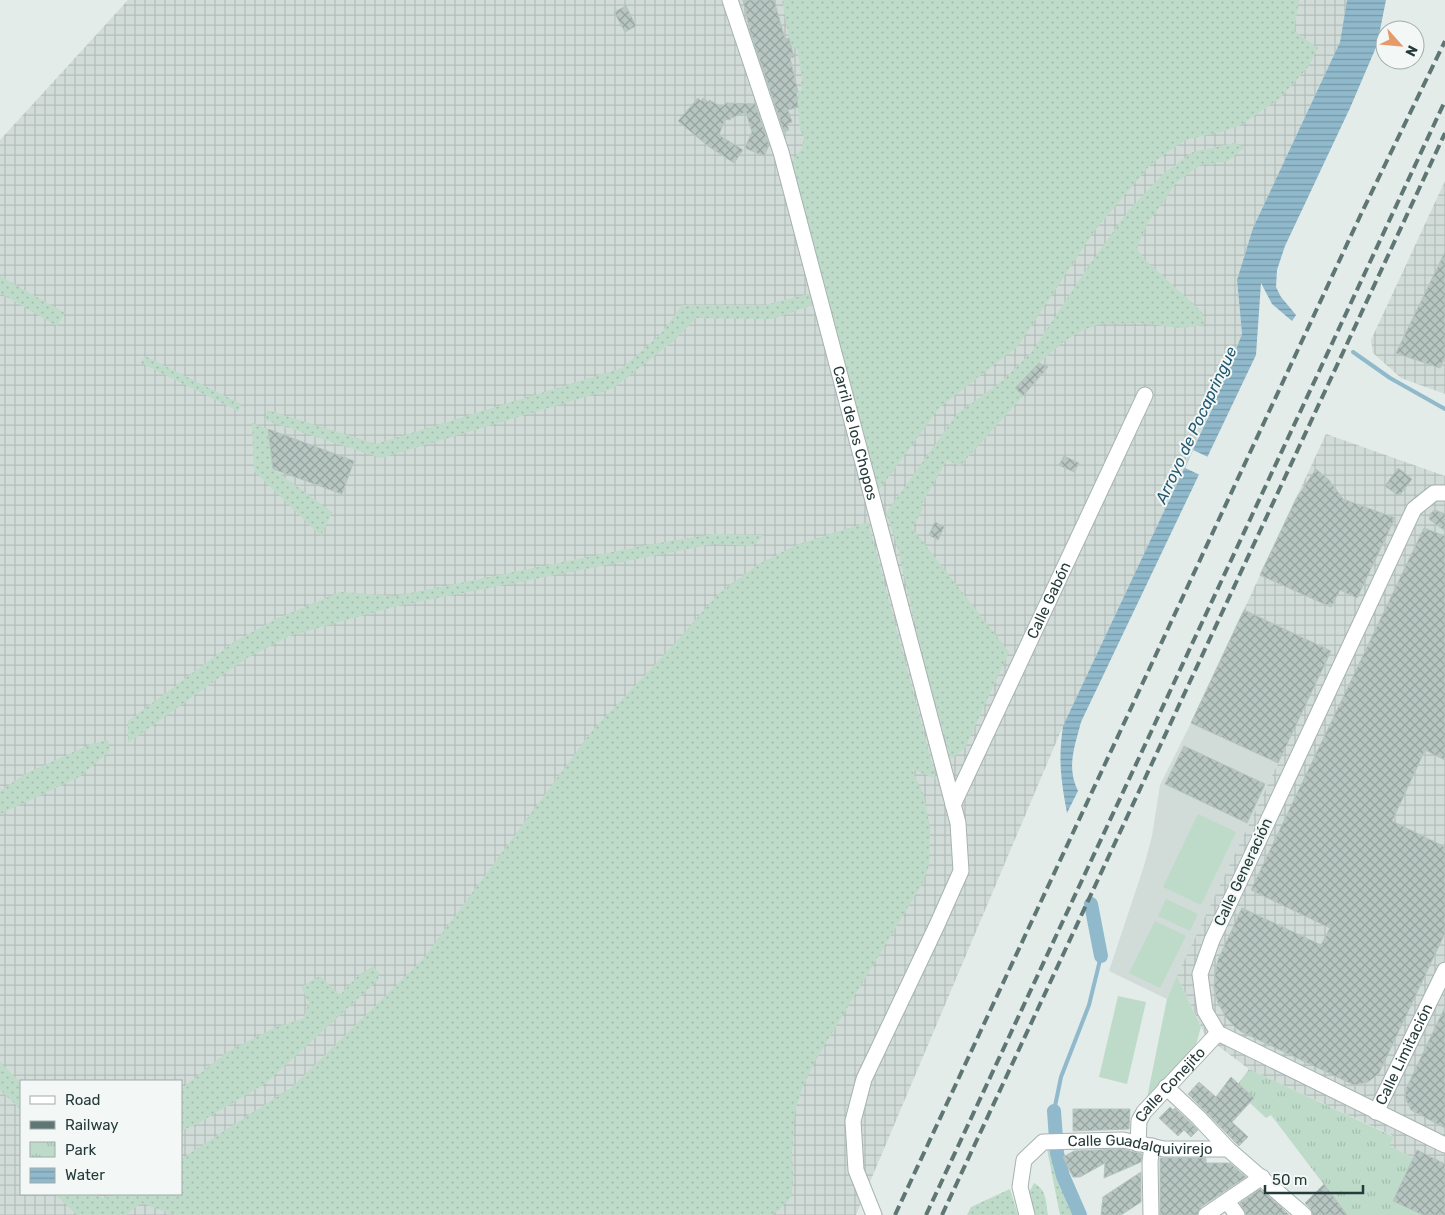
<svg xmlns="http://www.w3.org/2000/svg" width="1445" height="1215" font-family="Rubik,sans-serif">
	<style>
		.built { fill: #d1dbd8 }
		.industrial { fill: url(#industrial-grid); fill-rule: evenodd }
		.grass { fill: url(#grass-dots) }
		.park { fill: url(#park-tufts) }
		.garden { fill: #bedbca }
		.water { fill: url(#water-rules) }
		.pier { fill: #e3ece9 }
		.lines { fill: none; stroke-linecap: round; stroke-linejoin: round }
		.stream { stroke: #90b9cc; stroke-width: 4 }
		.canal { stroke: #90b9cc; stroke-width: 14 }
		.building { fill: url(#building-cross-hatch); stroke: #b6c5c1 }
		.minor-casing { stroke: #a6b3b1; stroke-width: 17 }
		.minor { stroke: #fff; stroke-width: 15 }
		.rail { stroke: #5f7774; stroke-width: 4; stroke-dasharray: 10 5; stroke-linecap: butt }
		.labels { text-anchor: middle; dominant-baseline: central; stroke-width: 4; stroke-linejoin: round; paint-order: stroke }
		.street-label { font-size: 15px; fill: #243b39; stroke: #f3f8f6 }
		.water-label { font-size: 16px; font-style: italic; fill: #235972; stroke: #f3f8f6 }
	</style>
	<defs>
		<pattern id="industrial-grid" width="8" height="8" patternUnits="userSpaceOnUse" patternTransform="scale(1.25)"><rect width="8" height="8" fill="#d1dbd8"/><path d="M0 4h8M4 0v8" fill="none" stroke="#b3bdba"/></pattern>
		<pattern id="grass-dots" width="8" height="8" patternUnits="userSpaceOnUse" patternTransform="scale(1.25)"><rect width="8" height="8" fill="#bedbca"/><path d="M2 2h.1M6 6h.1" fill="none" stroke="#a3bdae" stroke-width="1.8" stroke-linecap="round"/></pattern>
		<pattern id="park-tufts" width="24" height="20" patternUnits="userSpaceOnUse" patternTransform="scale(1.25)"><rect width="24" height="20" fill="#bedbca"/><path d="M3 7l-1-3M5 7V3M7 7l1-3M15 17l-1-3M17 17v-4M19 17l1-3" fill="none" stroke="#a3bdae"/></pattern>
		<pattern id="water-rules" width="6" height="5" patternUnits="userSpaceOnUse" patternTransform="scale(1.25)"><rect width="6" height="5" fill="#90b9cc"/><path d="M0 2.5h6" fill="none" stroke="#7598a7"/></pattern>
		<pattern id="building-cross-hatch" width="8" height="8" patternUnits="userSpaceOnUse" patternTransform="scale(1.25)"><rect width="8" height="8" fill="#b8c6c2"/><path d="M0 0l8 8M0 8l8-8" fill="none" stroke="#95a29f"/></pattern>
	</defs>
	<rect width="100%" height="100%" fill="#e3ece9"/>
	<path class="built" d="M1191,723L1278,763L1167,999L1109,971L1144,866L1152,836L1160,785Z"/>
	<g class="industrial">
		<path d="M128,0H1347L1340,42L1253,228L1237,280L1242,334L1214,405L1063,726L856,1215H0V140ZM21,1081H181V1194H21Z"/>
		<path d="M1445,181V394L1401,378L1373,353L1371,340Z"/>
		<path d="M1326,434L1445,476V1215H1423L1393,1201L1413,1158L1389,1146L1393,1136L1249,1069L1206,1037L1177,976L1278,763L1191,723Z"/>
	</g>
	<g class="grass">
		<path d="M782,0H1299L1294,31L1318,48L1308,67L1280,98L1241,125L1221,132L1185,140L1151,164L1095,230L1018,346L940,407L879,490L790,164L802,148L804,136L800,130L796,92L802,90L801,83L802,79L797,47L791,48Z"/>
		<path d="M1234,143L1245,147L1228,161L1200,165L1177,182L1147,224L1137,248L1144,259L1202,312L1204,325L1181,328L1139,323L1100,324L1083,330L1063,342L1039,363L1015,388L1023,396L960,466L947,460L921,505L923,509L912,528L1009,652L965,748L951,759L923,658L896,541L886,513L957,414L1002,381L1031,353L1086,270L1128,211L1164,173L1193,152Z"/>
		<path d="M0,276L65,313L57,326L0,293Z"/>
		<path d="M812,293L816,304L772,319L696,318L671,343L612,389L381,458L265,420L267,410L376,444L622,368L660,335L682,305H765Z"/>
		<path d="M145,356L241,404L238,411L141,363Z"/>
		<path d="M252,423L268,429L273,469L332,512L321,536L254,471Z"/>
		<path d="M868,522L936,779L912,769L924,796L930,828L929,866L922,884L815,1061L802,1089L795,1111L792,1152L793,1180L791,1197L779,1210L771,1215H174L141,1203L126,1215H77L55,1194H95L103,1198L117,1194H181V1159L292,1087L423,959L592,731L677,641L718,594L757,565L796,545Z"/>
		<path d="M713,534L763,535L753,546L713,544L397,606L289,636L245,659L128,743V721L234,642L276,619L340,592L396,596L647,545Z"/>
		<path d="M108,740L110,751L79,777L0,814V791L25,774L91,744Z"/>
		<path d="M373,966L379,973L378,980L266,1083L197,1124L181,1131V1089L227,1052L276,1027L303,1019L309,1003L301,987L320,976L340,995L357,977Z"/>
		<path d="M0,1062L21,1083V1110L0,1090Z"/>
		<path d="M1047,1149H1052L1059,1181L1074,1215H1060Z"/>
		<path d="M1034,1183C1047,1190 1046,1203 1048,1215H1031L1029,1193Z"/>
		<path d="M1010,1189L1018,1215H967L971,1207Z"/>
	</g>
	<path class="park" d="M1249,1069L1394,1137L1389,1146L1414,1158L1393,1201L1423,1215H1347L1271,1115L1266,1118L1250,1103L1254,1098L1238,1084Z"/>
	<g class="garden">
		<path d="M1198,814L1236,832L1201,905L1163,887Z"/>
		<path d="M1166,899L1198,914L1190,931L1158,916Z"/>
		<path d="M1155,921L1186,936L1160,988L1129,973Z"/>
		<path d="M1177,976L1201,1027L1195,1048L1147,1098L1167,999Z"/>
		<path d="M1118,996L1146,1002L1127,1084L1099,1077Z"/>
	</g>
	<path class="water" d="M1347,0H1386L1377,45L1350,108L1285,246L1277,270L1276,287L1281,297L1296,315L1292,321L1272,304L1261,283L1256,355L1081,722C1075,746 1066,767 1078,791L1067,813C1061,780 1058,760 1063,726L1214,405L1242,334L1237,280L1253,228L1340,42Z"/>
	<path class="pier" d="M1193,450L1208,457L1200,475L1185,468Z"/>
	<g class="lines">
		<g class="stream">
			<path d="M1353,352L1390,378L1445,409"/>
			<path d="M1054,1111L1061,1077L1089,1005L1101,956"/>
		</g>
		<g class="canal">
			<path d="M1091,904L1101,956"/>
			<path d="M1054,1111L1057,1153L1063,1176L1080,1215"/>
		</g>
	</g>
	<g class="building">
		<path d="M743,0H774L785,39L789,38L794,57L790,58L798,92H796L798,107L788,110L792,122L787,124L789,130L784,132L750,31Z"/>
		<path d="M626,6L636,26L625,32L614,12Z"/>
		<path d="M698,98L701,101L703,98L708,102L709,100L722,107L726,103L755,104L769,145L764,156L745,148L752,132L746,112L731,118L730,120L725,119L719,135L743,150L734,163L708,146L678,121Z"/>
		<path d="M1445,252V357L1440,368L1396,353Z"/>
		<path d="M1039,363L1048,367L1023,396L1015,388Z"/>
		<path d="M268,429L354,461L342,494L273,469Z"/>
		<path d="M1064,456L1079,463L1074,472L1059,465Z"/>
		<path d="M1398,468L1412,479L1399,496L1385,486Z"/>
		<path d="M1316,469L1329,480L1343,499L1395,518L1357,598L1340,590L1331,607L1260,575L1296,499Z"/>
		<path d="M1435,510L1445,514V531L1429,519L1431,513Z"/>
		<path d="M935,522L944,527L938,540L929,535Z"/>
		<path d="M1424,528L1445,536V760L1425,750L1392,821L1445,847V933L1379,1073L1368,1082L1354,1085L1242,1032L1235,1027L1226,1017L1218,1003L1214,988L1215,974L1218,960L1242,908L1321,945L1330,928L1251,890Z"/>
		<path d="M1244,610L1331,651L1278,763L1191,723Z"/>
		<path d="M1184,746L1265,784L1247,823L1165,784Z"/>
		<path d="M1445,1007V1128L1411,1110L1405,1098L1406,1089Z"/>
		<path d="M1231,1077L1254,1098L1232,1122L1248,1137L1239,1146L1188,1094L1199,1082L1216,1097Z"/>
		<path d="M1170,1107L1173,1110L1175,1108L1198,1130L1191,1137L1184,1130L1178,1136L1159,1118Z"/>
		<path d="M1073,1109H1130L1129,1129L1073,1131Z"/>
		<path d="M1122,1149L1142,1154L1141,1162L1104,1178L1105,1163L1080,1177H1073L1063,1157L1074,1151Z"/>
		<path d="M1417,1150L1445,1164V1215H1423L1393,1201Z"/>
		<path d="M1160,1158H1206V1163H1230L1246,1177L1201,1207L1197,1215H1160Z"/>
		<path d="M1141,1172V1202L1121,1215H1101L1103,1197Z"/>
		<path d="M1324,1184L1347,1215H1313L1310,1208L1305,1203Z"/>
		<path d="M1260,1189L1280,1206L1289,1215H1246L1240,1203Z"/>
	</g>
	<g class="lines">
		<g class="minor-casing">
			<g id="minor">
				<path id="s1" d="M730,0L781,152L958,823L961,871L937,925L864,1079L853,1121L856,1170L874,1215"/>
				<path d="M1445,493H1434L1414,509L1212,940L1200,974L1205,1011L1218,1033L1445,1145"/>
				<path id="s2" d="M953,805L1145,395"/>
				<path d="M1166,1087L1198,1117L1228,1149"/>
				<path id="s3" d="M1376,1112L1445,970"/>
				<path id="s4" d="M1138,1144L1139,1121L1144,1112L1218,1033"/>
				<path d="M1227,1201L1237,1215"/>
				<path id="s5" d="M1027,1215L1020,1187L1024,1160L1043,1142L1123,1140L1164,1149H1228L1304,1215"/>
				<path d="M1151,1215L1150,1162L1152,1146"/>
				<path d="M1206,1215L1262,1177"/>
			</g>
		</g>
		<use href="#minor" class="minor"/>
		<g class="rail">
			<path d="M895,1215L1362,212L1445,41"/>
			<path d="M926,1215L1445,101"/>
			<path d="M942,1215L1445,133"/>
		</g>
	</g>
	<g class="labels">
		<g class="street-label">
			<text stroke="none"><textPath href="#s1" startOffset="451">Carril de los Chopos</textPath></text>
			<text stroke="none"><textPath href="#s2" startOffset="226">Calle Gabón</textPath></text>
			<text transform="translate(1243 872) rotate(-65)">Calle Generación</text>
			<text stroke="none"><textPath href="#s3" startOffset="64">Calle Limitación</textPath></text>
			<text stroke="none"><textPath href="#s4" startOffset="71">Calle Conejito</textPath></text>
			<text stroke="none"><textPath href="#s5" startOffset="180">Calle Guadalquivirejo</textPath></text>
		</g>
		<g class="water-label">
			<text transform="translate(1196 425) rotate(-65)">Arroyo de Pocapringue</text>
		</g>
	</g>
	<rect x="20" y="1080" width="162" height="115" fill="#f3f8f6" stroke="#a0acaa"/>
	<rect x="30" y="1096" width="25" height="8" fill="#ffffff" stroke="#a0acaa"/>
	<text x="65" y="1105" font-size="15" fill="#243b39">Road</text>
	<rect x="30" y="1121" width="25" height="8" fill="#5f7774" stroke="#a0acaa"/>
	<text x="65" y="1130" font-size="15" fill="#243b39">Railway</text>
	<rect x="30" y="1142" width="25" height="15" fill="url(#park-tufts)" stroke="#a0acaa"/>
	<text x="65" y="1155" font-size="15" fill="#243b39">Park</text>
	<rect x="30" y="1168" width="25" height="15" fill="url(#water-rules)" stroke="#a0acaa"/>
	<text x="65" y="1180" font-size="15" fill="#243b39">Water</text>
	<g transform="translate(1400 45) rotate(117)"><circle r="24" fill="#f3f8f6" stroke="#a0acaa"/>
	<path d="M0-4L9 19L0 12L-9 19Z" fill="#e69a67"/>
	<text y="-8" font-size="14" font-weight="bold" text-anchor="middle" fill="#243b39">N</text>
	</g>
	<path d="M1265 1185v8h98v-8" fill="none" stroke="#243b39" stroke-width="2.5"/>
	<text x="1272" y="1185" font-size="15" fill="#243b39" stroke="#f3f8f6" stroke-width="4" paint-order="stroke">50 m</text>
</svg>
